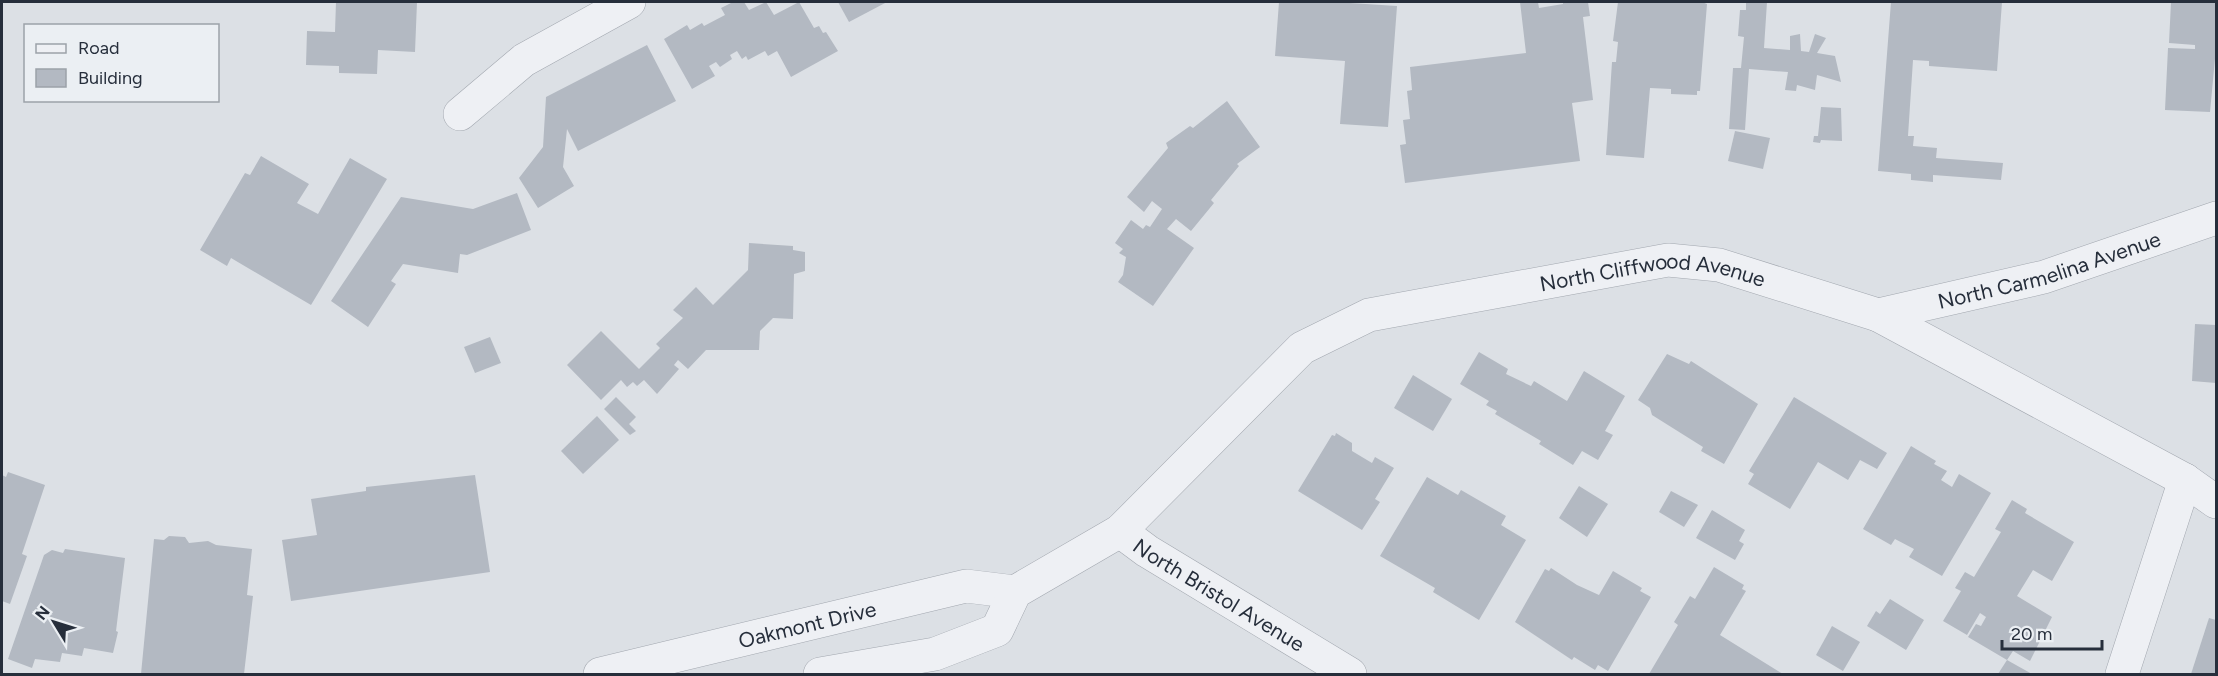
<svg xmlns="http://www.w3.org/2000/svg" width="2218" height="676" font-family="Figtree,sans-serif">
	<style>
		.building { fill: #b3b9c2 }
		.lines { fill: none; stroke-linecap: round; stroke-linejoin: round }
		.street-casing { stroke: #a2a7af; stroke-width: 34 }
		.street { stroke: #eef0f4; stroke-width: 33 }
		.labels { text-anchor: middle; dominant-baseline: central; stroke-width: 5; stroke-linejoin: round; paint-order: stroke }
		.street-label { font-size: 21px; fill: #262e3b; stroke: #ebeff3 }
	</style>
	<rect width="100%" height="100%" fill="#dce0e5"/>
	<g class="building">
		<path d="M336,2H417L415,52L378,50L377,74L339,73V66L306,65L307,31L335,32Z"/>
		<path d="M733,2H744L749,10L766,2L774,15L799,2L814,28L819,26L823,33L826,32L838,51L791,77L777,51L768,56L765,51L748,60L746,56L742,59L737,51L730,55L732,59L720,67L716,62L709,66L715,76L692,89L664,39L687,25L690,30L702,23L704,26L725,15L721,8Z"/>
		<path d="M838,2H887L849,22Z"/>
		<path d="M1279,2H1334L1397,6L1388,127L1340,124L1345,61L1275,56Z"/>
		<path d="M1520,2H1538L1539,8L1563,4V2H1588L1590,16L1583,17L1593,100L1572,103L1580,161L1405,183L1400,145L1406,144L1403,120L1410,119L1407,91L1412,90L1410,67L1526,53Z"/>
		<path d="M1618,2H1702L1707,4L1700,91H1697V95L1671,94V89L1650,88L1644,158L1606,155L1612,62H1616L1618,42L1613,41Z"/>
		<path d="M1746,2H1767L1764,48L1790,50V36L1800,34L1801,51L1809,52L1815,34L1826,38L1817,53L1835,56L1841,82L1817,75L1815,90L1797,85L1796,91L1785,90L1788,72L1749,69L1745,130L1729,129L1733,68H1741L1744,37L1738,36L1740,10H1746Z"/>
		<path d="M1891,2H2002L1997,71L1929,66V61L1913,60L1908,136H1914L1913,146L1937,148L1936,158L2003,163L2001,180L1933,175V182L1911,180V174L1878,171Z"/>
		<path d="M2171,2H2216V48L2210,112L2165,110L2168,48L2195,49V45L2169,43Z"/>
		<path d="M647,45L676,101L578,151L567,129L563,167L574,186L538,208L519,178L543,147L546,97Z"/>
		<path d="M1227,101L1260,147L1237,164L1239,166L1211,200L1214,203L1191,231L1176,219L1167,229L1194,248L1153,306L1118,282L1123,275L1126,257L1119,253L1123,249L1115,243L1131,220L1143,229L1146,225L1150,227L1162,209L1152,201L1144,212L1127,197L1168,148L1166,143L1190,126L1193,128Z"/>
		<path d="M1821,107L1841,108L1842,141L1821,140L1820,143L1813,142L1814,136H1818Z"/>
		<path d="M1735,131L1770,138L1763,169L1728,161Z"/>
		<path d="M261,156L309,184L297,203L318,214L350,158L387,179L311,305L231,258L227,266L200,250L245,173L250,175Z"/>
		<path d="M517,193L531,230L467,255L460,254L458,273L403,264L391,281L396,284L368,327L331,301L401,197L473,209Z"/>
		<path d="M749,243L793,246V250L805,252V271L794,274L793,319L773,318L760,331L759,350H706L688,369L678,360L674,365L679,369L657,394L644,380L637,386L633,382L627,387L621,380L601,400L567,365L601,331L639,369L660,348L656,344L683,318L673,310L696,287L713,305L748,270Z"/>
		<path d="M2195,324L2216,325V383L2192,381Z"/>
		<path d="M490,337L501,363L475,373L464,347Z"/>
		<path d="M1479,352L1508,369L1506,374L1531,386L1534,381L1567,401L1584,371L1625,396L1605,431L1613,435L1598,460L1582,451L1573,465L1539,444L1541,441L1495,414L1497,411L1486,405L1489,401L1460,384Z"/>
		<path d="M1667,354L1689,364L1691,361L1758,404L1724,464L1701,451L1703,447L1652,415L1650,408L1638,400Z"/>
		<path d="M1413,375L1452,399L1433,431L1394,408Z"/>
		<path d="M616,397L636,417L629,424L636,431L630,435L604,409Z"/>
		<path d="M1794,397L1887,453L1877,469L1860,460L1848,480L1818,462L1790,509L1748,484L1754,474L1749,471Z"/>
		<path d="M597,416L619,440L583,474L561,451Z"/>
		<path d="M1336,433L1352,443V451L1372,463L1375,457L1394,468L1375,499L1380,502L1362,530L1298,491L1332,435L1335,436Z"/>
		<path d="M1911,446L1936,461L1934,464L1947,471L1941,480L1952,487L1959,474L1991,493L1942,576L1909,557L1914,549L1895,539L1891,545L1863,529Z"/>
		<path d="M8,472L45,485L22,554L27,556L10,604L2,601V475L6,477Z"/>
		<path d="M475,475L490,572L291,601L282,540L317,535L311,499L366,491V487Z"/>
		<path d="M1427,477L1458,495L1461,490L1506,516L1501,525L1526,540L1479,620L1433,592L1435,588L1380,556Z"/>
		<path d="M1579,486L1608,504L1587,537L1559,518Z"/>
		<path d="M1671,491L1698,505L1684,527L1659,512Z"/>
		<path d="M2012,500L2027,509L2025,513L2074,542L2052,581L2033,570L2017,596L2052,617L2030,661L2013,651L2007,660L1968,637L1976,624L1981,626L1986,617L1980,613L1967,635L1943,621L1961,591L1955,588L1965,572L1974,577L2001,532L1995,529Z"/>
		<path d="M1712,510L1745,530L1739,541L1744,544L1735,560L1696,538Z"/>
		<path d="M169,536L185,537L189,543L208,541L216,545L252,549L247,595L253,596L244,674H141L154,539L164,540Z"/>
		<path d="M65,549L125,558L116,631L118,632L113,653L84,648L82,656L62,653L60,662L35,659L32,668L8,659L44,555L52,550L63,553Z"/>
		<path d="M1714,567L1744,585L1742,589L1746,591L1720,635L1783,674H1649L1678,625L1674,622L1690,596L1695,599Z"/>
		<path d="M1551,568L1577,585L1599,595L1613,571L1642,588L1640,591L1651,597L1608,671L1598,665L1595,670L1574,657L1572,660L1515,622L1545,569L1549,571Z"/>
		<path d="M1890,599L1924,620L1906,650L1867,626L1876,611L1880,614Z"/>
		<path d="M2209,618L2216,620V674H2191Z"/>
		<path d="M1832,626L1860,642L1843,671L1816,655Z"/>
		<path d="M2007,660L2032,674H1998Z"/>
	</g>
	<g class="lines">
		<g class="street-casing">
			<g id="street">
				<path d="M460,114L524,60L629,2"/>
				<path id="s1" d="M1878,315L2044,277L2216,218"/>
				<path id="s2" d="M1120,531L1147,551L1350,674"/>
				<path id="s3" d="M600,674L966,586L1015,592"/>
				<path id="s4" d="M820,674L935,654L997,630L1015,592L1120,531L1302,348L1369,315L1668,260L1719,265L1878,315L2185,480L2216,502"/>
				<path d="M2122,674L2185,480"/>
			</g>
		</g>
		<use href="#street" class="street"/>
	</g>
	<g class="labels">
		<g class="street-label">
			<text stroke="none"><textPath href="#s1" startOffset="177">North Carmelina Avenue</textPath></text>
			<text stroke="none"><textPath href="#s4" startOffset="968">North Cliffwood Avenue</textPath></text>
			<text stroke="none"><textPath href="#s2" startOffset="118">North Bristol Avenue</textPath></text>
			<text stroke="none"><textPath href="#s3" startOffset="213">Oakmont Drive</textPath></text>
		</g>
	</g>
	<rect width="2218" height="676" fill="none" stroke="#262e3b" stroke-width="6"/>
	<rect x="24" y="24" width="195" height="78" fill="#ebeff3" stroke="#9ca2a9" stroke-width="1.5"/>
	<rect x="36" y="44" width="30" height="9" fill="#eef0f4" stroke="#9ca2a9" stroke-width="1.5"/>
	<text x="78" y="54" font-size="18" fill="#262e3b">Road</text>
	<rect x="36" y="69" width="30" height="18" fill="#b3b9c2" stroke="#9ca2a9" stroke-width="1.5"/>
	<text x="78" y="84" font-size="18" fill="#262e3b">Building</text>
	<g transform="translate(54 622) rotate(308)" stroke="#ebeff3" stroke-width="4.5" paint-order="stroke">
	<path d="M0-4.5L10 22L0 15L-10 22Z" fill="#262e3b"/>
	<text y="-9" font-size="16" font-weight="bold" text-anchor="middle" fill="#262e3b">N</text>
	</g>
	<path d="M2002 640v9h100v-9" fill="none" stroke="#262e3b" stroke-width="3"/>
	<text x="2011" y="640" font-size="18" fill="#262e3b" stroke="#ebeff3" stroke-width="4.5" paint-order="stroke">20 m</text>
</svg>
